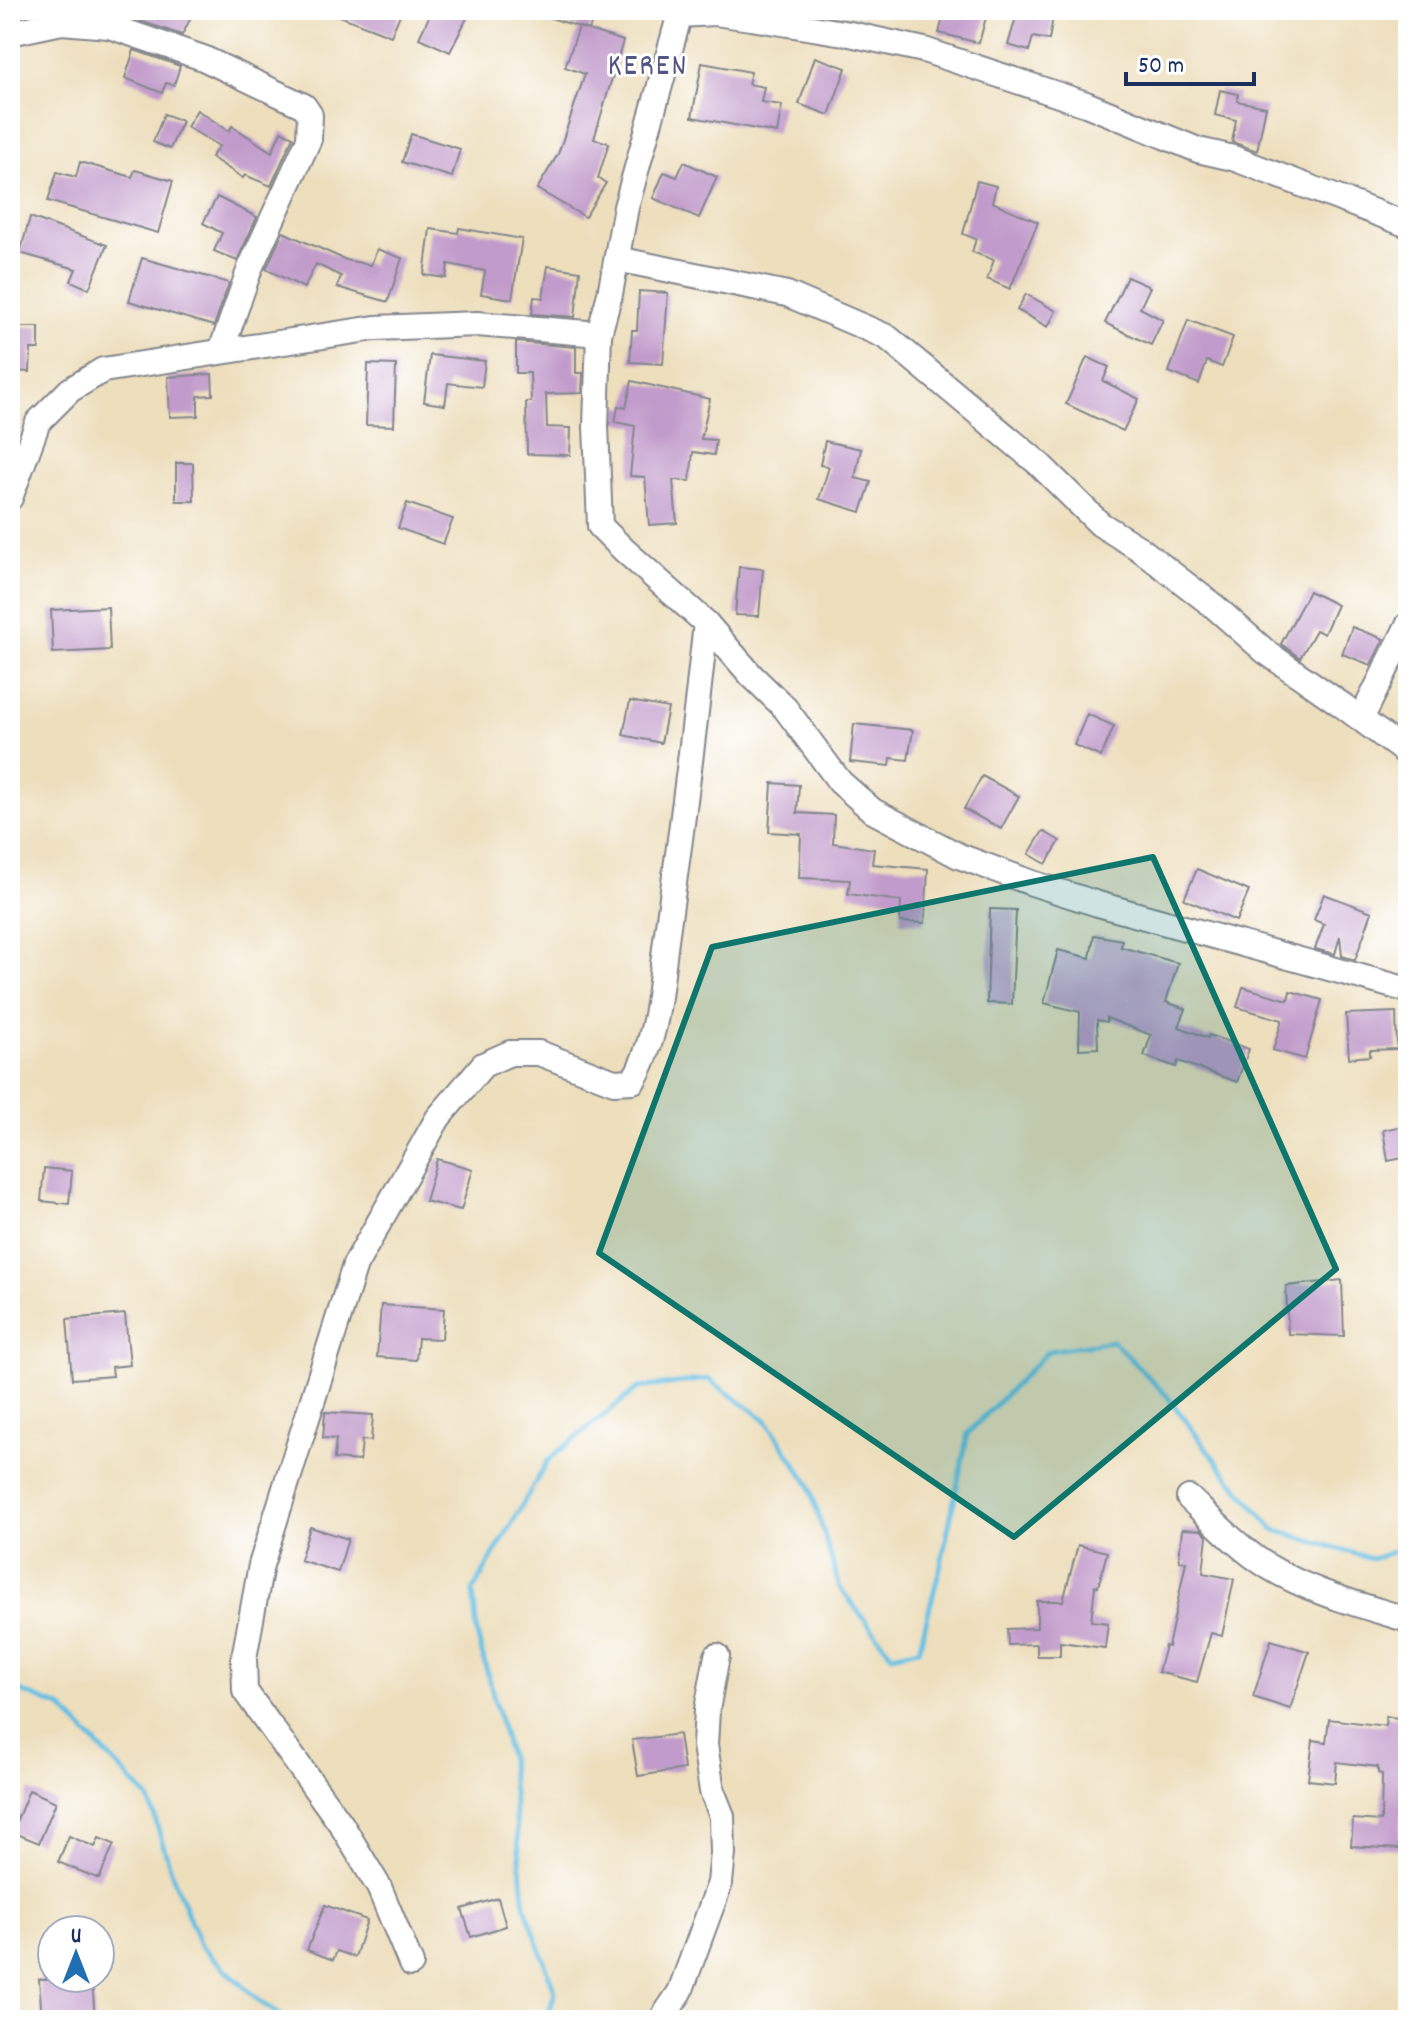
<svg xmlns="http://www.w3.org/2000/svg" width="1418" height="2030" font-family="Dekko,sans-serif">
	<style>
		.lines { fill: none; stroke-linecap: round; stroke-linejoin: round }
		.stream { stroke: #64bee1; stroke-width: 5 }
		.building { fill: #c19bcb }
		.minor-casing { stroke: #84868d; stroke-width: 28 }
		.minor { stroke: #fff; stroke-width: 24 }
		.marked { fill: #0f766e; fill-opacity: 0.2; stroke: #0f766e; stroke-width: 6; stroke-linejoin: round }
		.labels { text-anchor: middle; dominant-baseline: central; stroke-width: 6; stroke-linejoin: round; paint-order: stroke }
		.quarter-label { font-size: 30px; letter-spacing: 2px; fill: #555584; stroke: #fff }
	</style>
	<rect width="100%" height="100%" fill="#fff"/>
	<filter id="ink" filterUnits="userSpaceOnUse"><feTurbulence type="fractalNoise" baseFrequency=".0125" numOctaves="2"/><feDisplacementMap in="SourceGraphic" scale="16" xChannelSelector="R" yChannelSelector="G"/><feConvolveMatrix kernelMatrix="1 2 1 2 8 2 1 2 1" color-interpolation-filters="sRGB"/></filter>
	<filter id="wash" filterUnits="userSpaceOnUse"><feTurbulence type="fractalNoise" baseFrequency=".006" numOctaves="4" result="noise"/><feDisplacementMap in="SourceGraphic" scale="32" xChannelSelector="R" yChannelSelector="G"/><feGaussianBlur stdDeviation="1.8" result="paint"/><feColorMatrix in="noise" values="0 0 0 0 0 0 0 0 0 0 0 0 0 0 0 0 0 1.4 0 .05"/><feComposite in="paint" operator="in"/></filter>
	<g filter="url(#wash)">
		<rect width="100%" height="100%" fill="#eddebc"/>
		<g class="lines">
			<g class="stream">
				<path d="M10,1687L61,1707L149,1799L173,1877L200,1945L259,2001L287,2020"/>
				<path d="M547,2020L555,1992L525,1906L509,1755L477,1634L473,1591L548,1460L638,1388L708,1379L766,1420L809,1484L840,1588L892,1655L919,1649L941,1564L968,1433L1048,1351L1113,1341L1167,1396L1219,1465L1273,1529L1372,1559L1408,1547"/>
			</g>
		</g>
		<g id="blocks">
			<g class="building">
				<path d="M145,10H195L182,35L140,21Z"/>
				<path d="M324,10H402L391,36Z"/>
				<path d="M432,10H471L450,52L419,38Z"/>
				<path d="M535,10H596L589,30L535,13Z"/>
				<path d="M945,10H988L979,43L939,33Z"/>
				<path d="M1018,10L1054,12L1049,40L1033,37L1029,51L1008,45Z"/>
				<path d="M579,27L623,41L594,139L609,143L598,178L606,183L585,217L537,189L558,154L585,74L565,67Z"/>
				<path d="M134,50L180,66L174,85L166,83L162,93L125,78Z"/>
				<path d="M815,57L846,68L829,115L799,104Z"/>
				<path d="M702,63L751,72L748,84L764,87L761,102L782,105L777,133L692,117Z"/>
				<path d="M1220,90L1238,94L1237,101L1266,107L1257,151L1232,142L1236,120L1215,115Z"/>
				<path d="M197,110L229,131L232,126L272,152L281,131L293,137L271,186L245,175L243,178L211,157L219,146L187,127Z"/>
				<path d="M164,114L182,121L170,149L153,142Z"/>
				<path d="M411,134L460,149L452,177L402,162Z"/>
				<path d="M80,162L132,177L135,170L173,181L158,233L48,201L57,172L76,177Z"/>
				<path d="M684,162L717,177L699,218L653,198L664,172L677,177Z"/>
				<path d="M977,181L996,186L992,202L1038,222L1010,289L987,279L994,260L972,252L976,239L963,234Z"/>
				<path d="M217,197L257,217L237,261L214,251L222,233L203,223Z"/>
				<path d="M30,217L107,245L89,289L71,281L76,269L20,253Z"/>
				<path d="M459,228L522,239L512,299L481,294L485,271L448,264L446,278L424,275L430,229L458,233Z"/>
				<path d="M283,232L346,260L371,265L377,249L402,258L388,302L337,287L341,276L316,264L304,288L266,269Z"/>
				<path d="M142,258L229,283L214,326L129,301Z"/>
				<path d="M548,266L580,271L575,317L532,314L534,297L543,298Z"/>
				<path d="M1127,277L1150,287L1140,308L1163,320L1151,345L1105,323Z"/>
				<path d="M639,291L668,293L663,364L630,362L632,330H637Z"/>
				<path d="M1026,294L1056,311L1048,327L1017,310Z"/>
				<path d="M1188,320L1233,337L1222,367L1207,361L1199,384L1169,372Z"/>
				<path d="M10,327H39V349H31L30,372L10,371Z"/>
				<path d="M516,342L576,347V373H583L582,393L546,394L547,427L571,428L570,455L527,454L526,402H531L530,373H516Z"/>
				<path d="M430,355L485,361L482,387L448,383L445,405L424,402Z"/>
				<path d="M1087,357L1109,367L1103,381L1139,399L1123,431L1066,404Z"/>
				<path d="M368,364L396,365L394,426L366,425Z"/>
				<path d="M212,374L213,395L198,396V416L170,417L168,377Z"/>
				<path d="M632,381L710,399L701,439L716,440L714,455L693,452L690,481L673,480L677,523L649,525L645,477L630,476L635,426L615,422L618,406L626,408Z"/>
				<path d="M825,441L861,449L855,478L871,482L861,512L819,499L829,467L820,465Z"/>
				<path d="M176,463H193L194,501H176Z"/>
				<path d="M407,503L453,519L443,544L398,528Z"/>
				<path d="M739,567L763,569L759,616L735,615Z"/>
				<path d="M1309,591L1337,605L1324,634L1316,630L1300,658L1281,644Z"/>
				<path d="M108,607L110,650L53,653L51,610Z"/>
				<path d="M1352,627L1384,639L1371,665L1342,654Z"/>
				<path d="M630,701L668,708L661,743L623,735Z"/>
				<path d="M1087,714L1114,726L1101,757L1074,745Z"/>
				<path d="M854,724L913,730L908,760L891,758L890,766L850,762Z"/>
				<path d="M982,776L1019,796L1001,829L964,809Z"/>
				<path d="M772,783L799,785L797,813L834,815L833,843L874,849L872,864L928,869L925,923L900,922L901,901L848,894L850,880L799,878L801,834L769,832Z"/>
				<path d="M1043,831L1060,841L1046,864L1029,854Z"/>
				<path d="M1197,869L1249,891L1236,921L1184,899Z"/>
				<path d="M1324,894L1372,912L1355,960L1342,956L1340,936L1335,954L1315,949L1324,924L1314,920Z"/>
				<path d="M990,909L1016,910L1012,1004L987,1003Z"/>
				<path d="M1094,935L1122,940L1121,947L1178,963L1166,1002L1186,1009L1179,1027L1208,1038L1209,1035L1249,1049L1237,1082L1178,1061L1176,1067L1144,1056L1151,1035L1107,1018V1022L1097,1020L1098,1048L1079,1049L1080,1012L1044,1003L1058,950L1090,958Z"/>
				<path d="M1243,987L1288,1000L1290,991L1322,1000L1305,1059L1273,1050L1282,1020L1237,1007Z"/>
				<path d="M1396,1012L1397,1049L1370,1050V1056L1349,1058L1346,1014Z"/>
				<path d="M1408,1125V1157L1388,1161L1383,1130Z"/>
				<path d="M437,1159L473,1169L461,1210L425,1201Z"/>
				<path d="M44,1168L72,1171L69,1204L41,1201Z"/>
				<path d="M1342,1280L1344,1336L1288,1334L1286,1286Z"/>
				<path d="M381,1305L444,1309L442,1339L418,1338L416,1360L377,1357Z"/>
				<path d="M125,1314L130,1365L112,1367L113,1376L72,1379L67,1319Z"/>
				<path d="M325,1412L373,1415L371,1441L362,1440L360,1461L334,1459L336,1439L323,1438Z"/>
				<path d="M310,1527L348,1539L338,1572L300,1560Z"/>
				<path d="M1182,1529L1201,1530L1207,1536L1203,1573L1234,1579L1222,1636L1211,1633L1197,1682L1158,1672L1165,1646L1168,1647L1186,1562L1179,1561Z"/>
				<path d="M1078,1545L1107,1552L1098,1587L1095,1586L1091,1621L1108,1623L1105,1648L1060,1642V1656H1037V1644L1008,1645L1007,1629L1037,1628V1601H1063Z"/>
				<path d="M1271,1640L1309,1652L1290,1709L1253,1697Z"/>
				<path d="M1386,1716L1408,1720V1816H1401L1399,1849L1351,1846L1353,1819L1381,1821L1382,1774L1378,1773V1767L1337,1762L1335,1783L1308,1780L1313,1740L1326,1742L1329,1719L1385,1726Z"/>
				<path d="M679,1734L684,1769L638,1776L632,1740Z"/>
				<path d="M29,1790L56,1802L39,1843L12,1832Z"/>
				<path d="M69,1836L95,1847L99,1838L114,1844L99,1879L58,1862Z"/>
				<path d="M498,1898L506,1926L471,1937L462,1909Z"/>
				<path d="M325,1905L367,1920L355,1957L337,1951L333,1960L307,1950Z"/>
				<path d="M92,1978L95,2020H42L39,1979Z"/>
			</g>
		</g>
	</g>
	<g filter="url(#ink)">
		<use href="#blocks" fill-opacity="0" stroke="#84868d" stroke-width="2"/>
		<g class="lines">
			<g class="minor-casing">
				<g id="minor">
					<path d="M681,10L626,207L610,294L599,334L596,426L600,526L624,550L706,623L751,675L785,708L840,782L873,811L959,856L1032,883L1098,904L1408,990"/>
					<path d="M680,15L715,13L751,18L850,34L924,50L1086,104L1198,150L1233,158L1408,225"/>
					<path d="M10,33L62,22L109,26L203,58L304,106L310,115L309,139L250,268L221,351"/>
					<path d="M617,259L787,294L887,337L1038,463L1100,524L1140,549L1215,607L1266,652L1342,705L1408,754"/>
					<path d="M10,498L38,422L70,390L103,370L375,328L477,324L599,334"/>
					<path d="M1361,719L1408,625"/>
					<path d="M1189,1498C1214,1522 1240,1549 1269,1567C1312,1593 1361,1605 1408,1620"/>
					<path d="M411,1964L379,1887L341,1824L245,1691L244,1658L261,1565L355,1265L438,1118L483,1065L510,1053H539L614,1082L633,1081C659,1039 660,981 667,933C682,829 695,726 706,623"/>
					<path d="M661,2020L680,1992L720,1883L723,1853L722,1816L712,1791L705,1745L707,1710L717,1656"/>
				</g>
			</g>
			<use href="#minor" class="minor"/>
		</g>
	</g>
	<path class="marked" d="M1153,857L1336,1269L1014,1537L599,1253L712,947Z"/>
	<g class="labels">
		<g class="quarter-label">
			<text x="648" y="68">KEREN</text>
		</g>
	</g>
	<rect width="1418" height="2030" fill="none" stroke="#fff" stroke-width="40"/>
	<g transform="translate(76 1954)"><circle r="38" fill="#ffffff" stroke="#a4acbf" stroke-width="2"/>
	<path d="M0-6L14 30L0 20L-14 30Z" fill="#1f6fb2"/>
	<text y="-12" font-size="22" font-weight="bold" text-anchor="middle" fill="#1b2f5e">U</text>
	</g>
	<path d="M1126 72v12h128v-12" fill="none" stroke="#1b2f5e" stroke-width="4"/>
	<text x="1138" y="72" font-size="24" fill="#1b2f5e" stroke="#ffffff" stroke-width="6" paint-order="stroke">50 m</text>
</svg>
